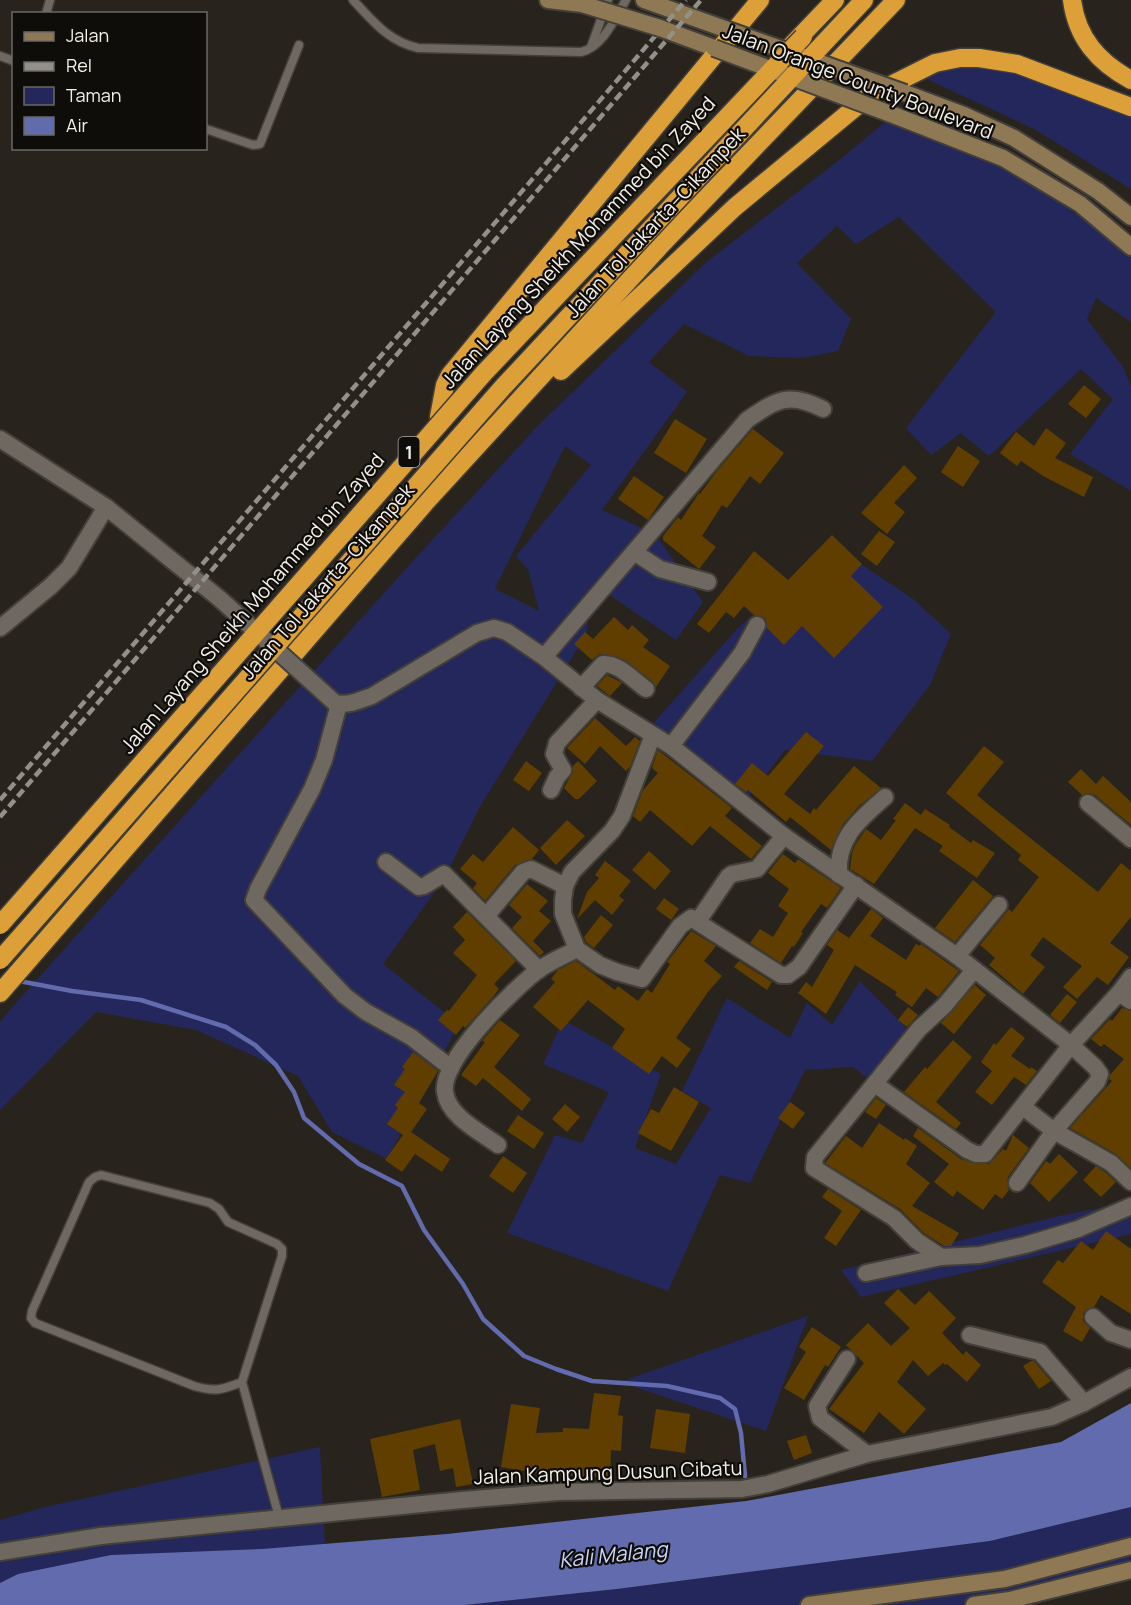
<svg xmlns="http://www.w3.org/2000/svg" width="1131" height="1605" font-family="Manrope,sans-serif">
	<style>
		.green { fill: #24275c; fill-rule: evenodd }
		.water { fill: #616bae }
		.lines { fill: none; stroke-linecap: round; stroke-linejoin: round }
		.stream { stroke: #616bae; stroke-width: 4.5 }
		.building { fill: #5f3e00 }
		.service-casing { stroke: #433f39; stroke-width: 11 }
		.minor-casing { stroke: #433f39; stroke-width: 20 }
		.secondary-casing { stroke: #433f39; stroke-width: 20 }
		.motorway-casing { stroke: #433f39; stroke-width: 21 }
		.service { stroke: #6e6860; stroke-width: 8 }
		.minor { stroke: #6e6860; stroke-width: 16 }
		.secondary { stroke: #8f7854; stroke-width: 16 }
		.motorway { stroke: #dd9f37; stroke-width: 18 }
		.rail { stroke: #938f89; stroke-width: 4.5; stroke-dasharray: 9 4.5; stroke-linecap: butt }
		.minor-bridge-casing { stroke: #433f39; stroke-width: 20; stroke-linecap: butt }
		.secondary-bridge-casing { stroke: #433f39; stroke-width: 20; stroke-linecap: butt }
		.motorway-bridge-casing { stroke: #433f39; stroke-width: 21; stroke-linecap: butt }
		.minor-bridge { stroke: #6e6860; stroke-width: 16 }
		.secondary-bridge { stroke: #8f7854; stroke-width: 16 }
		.motorway-bridge { stroke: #dd9f37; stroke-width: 18 }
		.labels { text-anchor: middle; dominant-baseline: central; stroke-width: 4.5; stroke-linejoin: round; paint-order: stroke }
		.shield { fill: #0f0d0a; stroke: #afaca8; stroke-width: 1.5 }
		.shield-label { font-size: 18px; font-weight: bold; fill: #f3f0eb }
		.street-label { font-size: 20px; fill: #f3f0eb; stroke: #0f0d0a }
		.water-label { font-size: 21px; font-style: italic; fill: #ccd3fa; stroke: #0f0d0a }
	</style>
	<rect width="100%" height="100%" fill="#28241d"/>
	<g class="green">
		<path d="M977,55L1131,105V189L1036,130L914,73Z"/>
		<path d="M891,117L1009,169L1109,236L1131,258V322L1096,298L1087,319L1123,367L1131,387V491L1070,454L1113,399L1081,369L989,456L961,433L931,455L906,428L996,312L899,217L856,244L837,226L797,263L851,319L838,351L803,358L749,356L684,324L649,362L687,392L602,510L655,534L703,602L676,640L593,584L586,635L479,808L444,879L383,964L459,1024L387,1159L332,1132L298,1076L196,1030L96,1012L0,1110V1022L15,1004L411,563L538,426L704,264L842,158ZM565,446L591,465L516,556L528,569L539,611L495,589Z"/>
		<path d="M831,544L913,599L951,634L930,685L872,761L785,750L744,802L650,727L737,629Z"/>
		<path d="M860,981L915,1037L880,1088L853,1067L805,1070L750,1183L720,1175L668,1291L507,1233L555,1135L582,1143L609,1092L543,1064L563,1020L661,1074L635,1148L676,1164L711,1108L682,1091L727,998L790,1038L807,1003L832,1025Z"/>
		<path d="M1131,1202V1234L861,1297L841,1270L1059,1216Z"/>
		<path d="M808,1316L766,1431L620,1382Z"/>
		<path d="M320,1447L325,1546L18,1574L0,1583V1520L45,1507Z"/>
		<path d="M1131,1507V1570L974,1605H465L617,1589L990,1541Z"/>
	</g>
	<path class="water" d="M1131,1403V1507L990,1541L617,1589L465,1605H0V1583L18,1574L111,1555L262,1549L447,1534L746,1501L1061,1442Z"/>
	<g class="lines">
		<path class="stream" d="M19,981L72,991L141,1000L226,1027L255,1045L276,1065L294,1092L304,1118L359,1164L402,1186L424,1230L463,1284L483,1319L524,1356L556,1369L592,1381L667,1386L720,1398L735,1409L741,1433L745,1476"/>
	</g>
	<g class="building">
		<path d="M1084,385L1101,399L1086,418L1068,404Z"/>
		<path d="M675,419L707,439L686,473L654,453Z"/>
		<path d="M1046,428L1066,443L1055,458L1093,477L1084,497L1043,476L1021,461L1017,466L1000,453L1016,432L1034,446Z"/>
		<path d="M753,429L784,453L760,484L750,476L727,508L722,505L702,536L716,547L699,569L663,540V536L678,517L681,520L699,493L700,494L716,472Z"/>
		<path d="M958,446L980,461L963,487L941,472Z"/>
		<path d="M904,465L917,478L894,503L905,512L887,534L861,513Z"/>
		<path d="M634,476L664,497L648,520L618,499Z"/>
		<path d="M879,531L895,542L877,566L861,554Z"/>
		<path d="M832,535L862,564L851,576L883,607L834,658L802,626L784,645L767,628L766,619L761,616L754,615L744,606L734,618L726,612L709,633L697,624L754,551L788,580Z"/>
		<path d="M614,617L628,630L632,625L649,640L643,647L670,666L656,687L652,681L625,660L604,654H599L592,660L574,644L585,632L593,639Z"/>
		<path d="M607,675L622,683L610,696L597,686Z"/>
		<path d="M595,718L626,746L635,737L640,741L630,767L626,771L600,746L585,764L567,748Z"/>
		<path d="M806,732L824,746L784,794L810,814L814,808L816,810L854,766L881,788L859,806L843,824L831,850L790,817L786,822L748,790L746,792L735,784L752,763L768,776Z"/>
		<path d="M984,746L1004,762L977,795L990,806L1098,892L1121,863L1131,871V917L1110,943L1129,957L1108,985L1097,977L1077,999L1063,987L1082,966L1043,937L1030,955L1045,967L1023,994L989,965L995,958L980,945L1009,909L1012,912L1039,877L1018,860L1021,855L946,793Z"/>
		<path d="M658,750L732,808L725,816L762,846L751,859L710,826L692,846L650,810L640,822L633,816L643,790L658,773L652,768Z"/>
		<path d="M526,761L542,773L529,791L513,780Z"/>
		<path d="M578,761L597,781L579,799H575L564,788L573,772V766Z"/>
		<path d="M1081,769L1096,784L1103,776L1131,802V825L1095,795L1089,793L1082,795L1068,782Z"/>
		<path d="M905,803L921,815L925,809L950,825L949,827L971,843L973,840L995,853L977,878L939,851L943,846L915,828L874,884L850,869L852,853L855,845L866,829L881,840L896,820L893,819Z"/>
		<path d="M567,820L585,836L556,865L540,848Z"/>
		<path d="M513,827L539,850L532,859L515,865L485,901L473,888L477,883L460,869L473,854L483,862Z"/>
		<path d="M649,851L671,871L655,890L632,870Z"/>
		<path d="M783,854L795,863L798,859L841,888L827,908L821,904L801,932L803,933L794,947L792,946L781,963L750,943L760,929L773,937L788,913L778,906L789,889L768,873Z"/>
		<path d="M605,861L631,881L619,896L624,900L612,915L595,900L577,919L587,892L599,878L595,875Z"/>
		<path d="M973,880L993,896L955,942L935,928Z"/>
		<path d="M527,884L548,901L539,911L551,921L533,941L544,952L540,956L512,928L522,917L509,905Z"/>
		<path d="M664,898L679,909L671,920L656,909Z"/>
		<path d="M871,909L883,918L870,936L906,960L916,944L920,946L921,944L959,971L938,997L926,988L912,1007L895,995L897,992L855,965L826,1014L798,993L806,982L812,987L834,950L827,945L837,930L849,938Z"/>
		<path d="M467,912L516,961L494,984L499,989L492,998L465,1028L463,1026L456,1035L438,1020L447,1010L449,1011L477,975L453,953L465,940L453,927Z"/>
		<path d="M601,915L613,925L594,948L586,942L584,937Z"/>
		<path d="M691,931L716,946L704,961L722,976L708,992L676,1038L691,1049L677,1068L662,1056L649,1074L612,1048L625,1029L588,1000L561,1031L533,1007L555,982L551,979L558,970L576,961L615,990L618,986L638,1001L647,989L652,993L670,964L667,962Z"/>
		<path d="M739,961L772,982L767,990L734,967Z"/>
		<path d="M975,985L986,995L954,1034L941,1023Z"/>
		<path d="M1067,994L1077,1002L1060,1023L1050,1015Z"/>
		<path d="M908,1007L918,1015L907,1027L898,1020Z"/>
		<path d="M1122,1008L1131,1011V1168L1116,1154L1070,1128L1112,1081L1109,1079L1110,1075L1124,1059L1104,1044L1101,1047L1091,1039L1110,1019L1112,1021Z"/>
		<path d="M500,1020L520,1035L494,1067L531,1099L522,1111L483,1078L476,1086L461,1075L485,1042L482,1041Z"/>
		<path d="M1011,1027L1025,1038L1011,1056L1030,1069L1031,1067L1037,1071L1026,1085L1014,1077L992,1105L975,1092L992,1071L981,1062L994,1043L996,1045Z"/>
		<path d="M953,1040L972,1057L936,1102L961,1123L956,1129L904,1092L925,1067L927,1069Z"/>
		<path d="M413,1052L438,1071L419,1103L427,1109L411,1132L450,1159L442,1172L415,1154L402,1172L385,1160L403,1135L387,1124L398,1108L395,1105L405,1092L394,1085L405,1069L402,1067Z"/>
		<path d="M674,1087L699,1102L671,1151L638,1133L651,1109L659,1113Z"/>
		<path d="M876,1098L886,1105L876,1119L865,1112Z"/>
		<path d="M790,1102L805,1113L793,1129L778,1118Z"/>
		<path d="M565,1104L580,1117L567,1132L552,1119Z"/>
		<path d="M518,1115L544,1133L534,1149L507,1131Z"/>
		<path d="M879,1123L904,1140L905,1138L917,1146L906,1164L930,1183L912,1206L959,1233L951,1246H944L924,1233L900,1209L825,1163L846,1136L862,1148Z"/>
		<path d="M918,1128L961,1159L976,1164H989L1003,1149L1006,1151L1013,1135L1029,1148L1008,1177L1007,1183L1009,1190L1002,1199L995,1194L983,1210L957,1191L953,1197L934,1182L949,1164L913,1136Z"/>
		<path d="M1059,1154L1078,1172L1049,1202L1030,1183L1046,1161L1050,1164Z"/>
		<path d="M503,1156L527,1173L513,1193L489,1176Z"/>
		<path d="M1096,1166L1105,1172L1116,1182L1101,1197L1083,1180Z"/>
		<path d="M828,1189L861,1210L836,1246L824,1238L842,1211L822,1197Z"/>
		<path d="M1106,1231L1131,1249V1314L1101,1295L1094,1307L1086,1310L1083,1314V1321L1090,1328L1082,1342L1063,1331L1076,1307L1042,1282L1058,1260L1063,1263L1081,1241L1093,1250Z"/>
		<path d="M898,1289L915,1305L929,1291L956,1318L942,1333L963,1355L966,1351L981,1365L967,1382L947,1364L945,1365L943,1363L928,1376L913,1360L897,1382L926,1409L904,1434L879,1412L864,1433L829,1409L864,1363L846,1345L868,1323L891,1346L910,1328L884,1303Z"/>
		<path d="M812,1327L841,1347L828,1367L825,1365L804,1400L784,1388L806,1352L799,1347Z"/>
		<path d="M1031,1361H1034L1051,1381L1039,1389L1023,1366Z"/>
		<path d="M594,1393L621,1396L618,1415L623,1416L621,1451L611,1450L610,1477L538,1475V1473L501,1467L511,1404L540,1408L536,1433L563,1432V1428L589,1429Z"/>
		<path d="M656,1409L690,1414L685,1453L650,1448Z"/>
		<path d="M460,1419L473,1484L456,1487L453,1468L440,1471L435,1444L413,1450L420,1490L382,1497L370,1439Z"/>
		<path d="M806,1435L812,1453L794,1460L787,1441Z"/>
	</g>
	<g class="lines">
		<g class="service-casing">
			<g id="service">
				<path d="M353,0C374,22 388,41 418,48L581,52C603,47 615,18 626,0"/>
				<path d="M46,14L50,0"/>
				<path d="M591,47L608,0"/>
				<path d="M0,56L14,61"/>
				<path d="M206,129L253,145L260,144L299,45"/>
				<path d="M242,1382C222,1390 215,1392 194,1386L35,1323L31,1318L32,1311L89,1182L95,1177L101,1175L210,1203L219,1209L228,1222L277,1244L282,1249V1256L242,1382L279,1517"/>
			</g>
		</g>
		<g class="minor-casing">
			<g id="minor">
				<path d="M0,439L106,507L220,599"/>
				<path d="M634,552L660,569L708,582"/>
				<path d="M0,628L51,586L69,568L106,507"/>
				<path d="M544,657L747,420C776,400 789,391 823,409"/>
				<path d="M581,688L603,664C619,663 633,680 646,689"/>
				<path d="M334,702C347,707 360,700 372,696L477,633L494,628L507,632L544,657L597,700L671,746L784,836L957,956L1071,1045L1119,993L1131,1001"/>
				<path d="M339,704L324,760L312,789L258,889L254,900L345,996L366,1012L411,1037L451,1068"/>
				<path d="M653,735L622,816L612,831L572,872L565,886L563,900V914L577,949L600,965L617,972L642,979L680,926L691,918L781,975H788L799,967L856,885"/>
				<path d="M671,746L742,653L757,625"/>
				<path d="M551,790L557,777L563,770L554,754L557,743L597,700"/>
				<path d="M1088,803L1131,839"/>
				<path d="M386,862L419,887L424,886L444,874L539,970"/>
				<path d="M839,875C836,838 860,819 885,797"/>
				<path d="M487,915L523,872L531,869L565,886"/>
				<path d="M698,921L728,877L732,874L757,869L784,836"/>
				<path d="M957,956L999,905"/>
				<path d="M974,970L945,1005L919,1029L815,1157L814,1168L894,1218L917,1241L941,1257L980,1255L1025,1245L1078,1229L1131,1206"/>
				<path d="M1119,993L1131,977"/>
				<path d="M875,1084L967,1150L976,1154H985L1071,1045L1095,1067L1100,1074L1097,1082L1054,1131L1017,1183"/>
				<path d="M1023,1107L1054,1131L1111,1163L1131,1182"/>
				<path d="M498,1145C480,1132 448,1116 445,1092C440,1060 513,990 537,971C549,962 564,956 577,949"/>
				<path d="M866,1273L941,1257"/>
				<path d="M1093,1317L1111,1333L1131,1340"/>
				<path d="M970,1335L1040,1352L1084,1403"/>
				<path d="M847,1359L817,1406L820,1418L867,1454"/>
				<path d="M0,1552L101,1536L462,1500L558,1492L742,1489L768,1484L867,1454L1052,1417L1084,1403L1131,1377"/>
			</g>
		</g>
		<g class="secondary-casing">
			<g id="secondary">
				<path d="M548,0L582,4"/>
				<path d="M644,0L725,29"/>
				<path d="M660,28L714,48"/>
				<path d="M905,93L964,115L1014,138L1098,191L1131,217"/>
				<path d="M896,116L1003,158L1080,204L1131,247"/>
				<path d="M809,1605L1005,1579L1131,1546"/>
				<path d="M974,1605L1010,1600L1131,1570"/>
			</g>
		</g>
		<g class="motorway-casing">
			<g id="motorway">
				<path d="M1072,0C1077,38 1098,62 1131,80"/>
				<path d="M822,45L864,0"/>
				<path d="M790,47L835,0"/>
				<path d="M561,371L735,207L869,96L935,63L960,58H979L1017,64L1131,107"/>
				<path d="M439,417L445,385L450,375L760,0"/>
				<path d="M0,993L425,503L663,243L896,0"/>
			</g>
		</g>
		<use href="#service" class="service"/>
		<use href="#minor" class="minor"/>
		<use href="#secondary" class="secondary"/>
		<use href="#motorway" class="motorway"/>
		<g class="rail">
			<path d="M0,800L686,0"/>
			<path d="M0,817L701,0"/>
		</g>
		<g class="minor-bridge-casing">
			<path id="minor-bridge" d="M220,599L334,702"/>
		</g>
		<g class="secondary-bridge-casing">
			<g id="secondary-bridge">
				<path d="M582,4L660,28"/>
				<path d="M725,29L905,93"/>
				<path d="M714,48L896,116"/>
			</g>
		</g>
		<g class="motorway-bridge-casing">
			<g id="motorway-bridge">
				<path d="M0,925L484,373L803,37"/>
				<path d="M0,960L503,387L822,45"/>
			</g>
		</g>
		<use href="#minor-bridge" class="minor-bridge"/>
		<use href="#secondary-bridge" class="secondary-bridge"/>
		<use href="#motorway-bridge" class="motorway-bridge"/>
	</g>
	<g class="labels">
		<rect class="shield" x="398.5" y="437" width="21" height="30" rx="4.5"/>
		<g class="shield-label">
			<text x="409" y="452">1</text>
		</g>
		<g class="street-label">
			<text transform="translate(858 81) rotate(21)">Jalan Orange County Boulevard</text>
			<text transform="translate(655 222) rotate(-47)">Jalan Tol Jakarta–Cikampek</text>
			<text transform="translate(578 242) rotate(-47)">Jalan Layang Sheikh Mohammed bin Zayed</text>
			<text transform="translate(327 581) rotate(-49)">Jalan Tol Jakarta–Cikampek</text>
			<text transform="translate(252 603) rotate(-49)">Jalan Layang Sheikh Mohammed bin Zayed</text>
			<text transform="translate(608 1472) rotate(-2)">Jalan Kampung Dusun Cibatu</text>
		</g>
		<g class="water-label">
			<text transform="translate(613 1554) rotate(-6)">Kali Malang</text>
		</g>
	</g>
	<rect x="12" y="12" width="195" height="138" fill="#0f0d0a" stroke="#6a6864" stroke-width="1.5"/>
	<rect x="24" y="32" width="30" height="9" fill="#8f7854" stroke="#6a6864" stroke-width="1.5"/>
	<text x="66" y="42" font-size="18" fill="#f3f0eb">Jalan</text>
	<rect x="24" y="62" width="30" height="9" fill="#938f89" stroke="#6a6864" stroke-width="1.5"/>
	<text x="66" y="72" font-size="18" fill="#f3f0eb">Rel</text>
	<rect x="24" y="87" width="30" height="18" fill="#24275c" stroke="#6a6864" stroke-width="1.5"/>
	<text x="66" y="102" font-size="18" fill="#f3f0eb">Taman</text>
	<rect x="24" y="117" width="30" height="18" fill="#616bae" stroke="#6a6864" stroke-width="1.5"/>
	<text x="66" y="132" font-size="18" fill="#f3f0eb">Air</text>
</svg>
